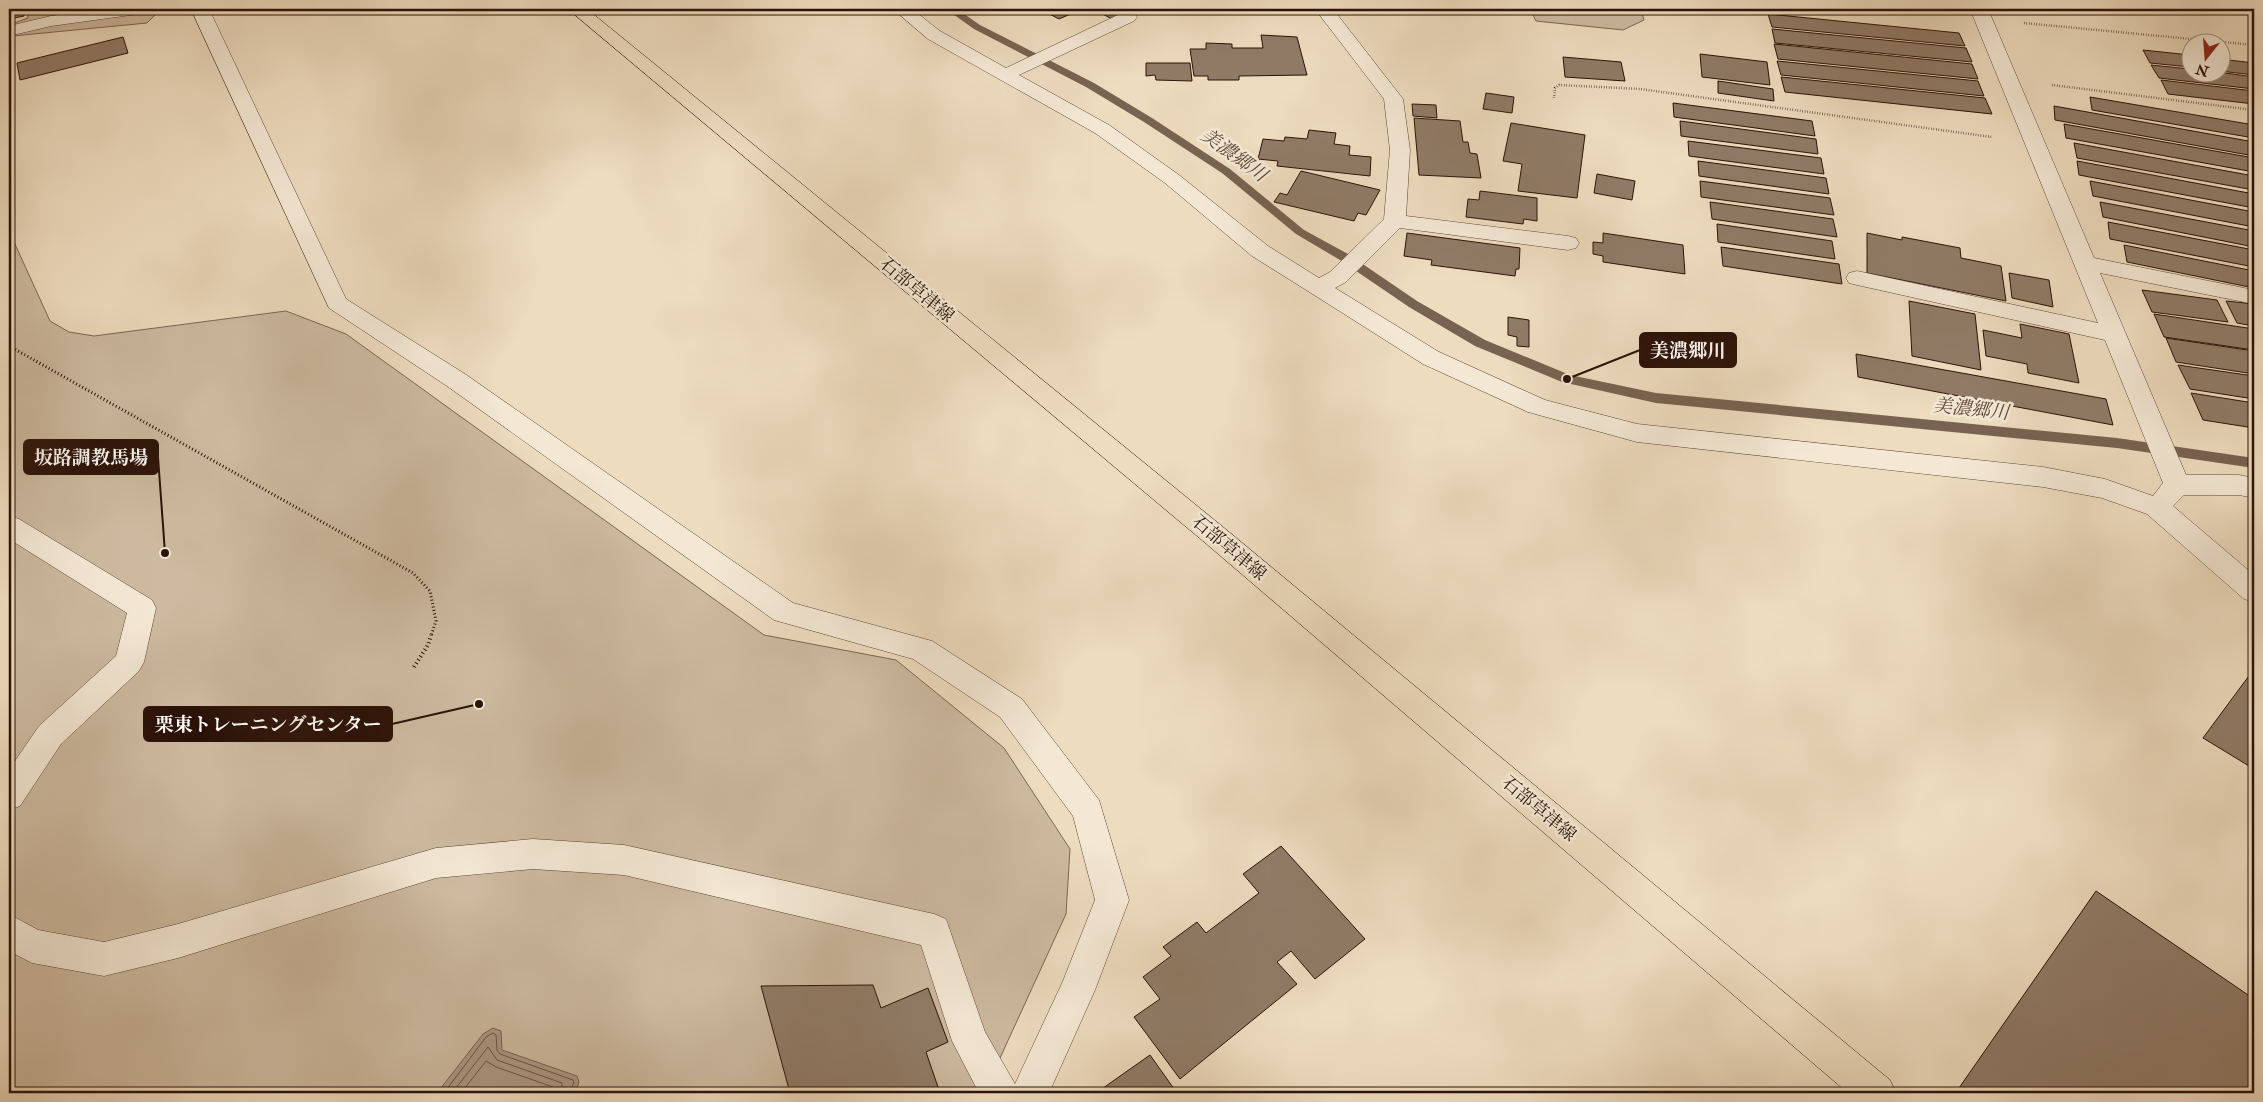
<svg xmlns="http://www.w3.org/2000/svg" width="2263" height="1102" font-family="'IM FELL Double Pica','Noto Serif JP',serif">
	<style>
		.green { fill: #cdbaa0; stroke: #7c6654 }
		.water { fill: #ac9781; stroke: #786251 }
		.lines { fill: none; stroke-linecap: round; stroke-linejoin: round }
		.shore { stroke: #6c5444; stroke-width: 1 }
		.stream { fill: #786251; fill-rule: evenodd }
		.building { fill: #907b67; stroke: #2b1208 }
		.minor-casing { stroke: #5c4436; stroke-width: 1 }
		.major-casing { stroke: #2b1208; stroke-width: 1 }
		.path-far2 { stroke: #2b1208; stroke-width: 2.5; stroke-dasharray: 0.5 2; stroke-linecap: butt }
		.path-far1 { stroke: #2b1208; stroke-width: 3; stroke-dasharray: 1 2.5; stroke-linecap: butt }
		.path { stroke: #2b1208; stroke-width: 4; stroke-dasharray: 1 3; stroke-linecap: butt }
		.minor { fill: #f4e8d5; fill-rule: evenodd }
		.major { fill: #eedcbf; fill-rule: evenodd }
		.labels { text-anchor: middle; dominant-baseline: central; stroke-width: 5; stroke-linejoin: round; paint-order: stroke }
		.street-label { font-size: 18px; fill: #2b1208; stroke: #f4e8d5 }
		.water-label { font-size: 19px; font-style: italic; fill: #5f4738; stroke: #f4e8d5 }
		.leader { fill: none; stroke: #2b1208; stroke-width: 2 }
		.callout-dot { fill: #2b1208; stroke: #f4e8d5; stroke-width: 2 }
		.callout { fill: #2b1208; stroke: #2b1208; stroke-width: 2 }
		.callout-label { font-size: 19px; text-anchor: middle; font-weight: bold; fill: #fff }
	</style>
	<rect width="100%" height="100%" fill="#eedcbf"/>
	<filter id="stains"><feTurbulence type="fractalNoise" baseFrequency=".004" numOctaves="4"/><feColorMatrix values="0 0 0 0 .2 0 0 0 0 .09 0 0 0 0 .02 0 0 0 .5 -.17"/></filter>
	<radialGradient id="worn" r=".72"><stop offset=".6" stop-color="#630" stop-opacity="0"/><stop offset="1" stop-color="#630" stop-opacity=".3"/></radialGradient>
	<g class="green">
		<path d="M27,9H182L183,10L156,14L147,23L13,36L9,39V25L28,18Z"/>
		<path d="M1530,9H1641L1644,20L1623,30L1536,21Z"/>
		<path d="M9,231L50,321L69,332L94,336L286,311L346,334L764,635L896,660L1004,748L1070,849L1066,914L984,1093H9Z"/>
	</g>
	<path class="water" d="M493,1028L501,1031L502,1050L577,1076L579,1082L577,1088L570,1093H437L483,1034Z"/>
	<g class="lines">
		<g class="shore">
			<path d="M444,1093L486,1037L493,1033L496,1035L497,1050L500,1054L573,1080L574,1083L568,1093"/>
			<path d="M452,1093L488,1047L497,1060L562,1083V1093"/>
			<path d="M461,1093L486,1061L496,1067L553,1087L554,1093"/>
		</g>
		<path class="stream" d="M946,9H957L980,25L1094,83L1152,118L1230,169L1304,230L1348,254L1417,301L1485,340L1570,375L1656,393L2117,438L2254,458V468L2117,448L1656,403L1562,382L1475,346L1409,307L1340,260L1296,234L1222,173L1144,122L1086,87L974,29Z"/>
	</g>
	<g class="building">
		<path d="M9,9H23L24,16L9,19Z"/>
		<path d="M1040,9H1082L1059,19Z"/>
		<path d="M1093,9H1130L1134,11L1114,20Z"/>
		<path d="M1768,14L1959,33L1965,46L1772,27Z"/>
		<path d="M1772,29L1966,48L1972,62L1775,43Z"/>
		<path d="M1261,35L1297,37L1307,75L1239,76V80H1208V76H1194L1190,49H1206V43L1232,44V48H1263Z"/>
		<path d="M123,37L128,53L20,80L17,63Z"/>
		<path d="M1774,44L1972,64L1978,79L1778,59Z"/>
		<path d="M2143,50L2190,55V67L2150,63Z"/>
		<path d="M1700,54L1767,62L1770,85L1702,77Z"/>
		<path d="M1563,57L1621,62L1625,81L1565,77Z"/>
		<path d="M2220,59L2254,63V75L2220,71Z"/>
		<path d="M1777,61L1978,81L1984,96L1781,75Z"/>
		<path d="M1146,63H1190L1192,81L1156,80L1155,75L1146,76Z"/>
		<path d="M2151,65L2190,69V72H2218L2254,77V89L2159,78Z"/>
		<path d="M1781,77L1985,98L1992,114L1785,92Z"/>
		<path d="M2161,80L2254,91V104L2168,94Z"/>
		<path d="M1718,81L1773,89L1774,101L1718,93Z"/>
		<path d="M1486,93L1514,97L1512,113L1483,109Z"/>
		<path d="M2090,97L2254,125V138L2092,110Z"/>
		<path d="M1673,103L1812,121L1815,136L1674,117Z"/>
		<path d="M1412,104L1436,105L1437,118L1413,116Z"/>
		<path d="M2054,106L2254,142V156L2055,120Z"/>
		<path d="M1414,118L1460,121L1463,142H1468L1470,153L1477,154L1481,178L1419,175Z"/>
		<path d="M1680,121L1816,139L1818,154L1681,136Z"/>
		<path d="M1511,123L1585,135L1577,198L1518,191L1522,164L1503,161Z"/>
		<path d="M2064,124L2254,158V172L2066,138Z"/>
		<path d="M1309,130L1336,133L1334,144L1350,146L1349,155L1371,157L1370,176L1277,166L1278,161L1258,159L1263,139L1284,141L1285,137L1307,139Z"/>
		<path d="M1688,141L1821,158L1824,174L1689,156Z"/>
		<path d="M2074,143L2254,176V190L2077,158Z"/>
		<path d="M1698,161L1826,178L1829,194L1699,176Z"/>
		<path d="M2077,161L2254,194V208L2079,175Z"/>
		<path d="M1301,171L1380,190L1366,215L1358,213L1354,221L1274,202L1280,193L1287,195Z"/>
		<path d="M1597,174L1635,181L1632,200L1594,193Z"/>
		<path d="M1700,181L1830,198L1834,215L1701,197Z"/>
		<path d="M2090,181L2254,212V227L2093,196Z"/>
		<path d="M1480,191L1537,198V221L1524,219L1523,224L1466,217L1468,199L1479,200Z"/>
		<path d="M1710,202L1833,219L1837,237L1712,219Z"/>
		<path d="M2100,202L2254,231V247L2103,217Z"/>
		<path d="M2108,222L2254,250V267L2110,239Z"/>
		<path d="M1717,224L1832,241L1835,259L1718,242Z"/>
		<path d="M1407,233L1520,248L1519,269H1516L1515,276L1431,265L1432,260L1404,256Z"/>
		<path d="M1603,233L1683,245L1685,274L1603,262V256L1593,254V242L1603,243Z"/>
		<path d="M1867,233L1902,240V237L1960,248L1961,258L2001,266L2006,301L1867,273Z"/>
		<path d="M2124,245L2254,271V288L2127,262Z"/>
		<path d="M1721,247L1839,264L1842,284L1723,266Z"/>
		<path d="M2009,273L2049,280L2053,307L2012,298Z"/>
		<path d="M2142,290L2217,300L2228,322L2152,312Z"/>
		<path d="M1909,301L1975,314L1981,370L1912,356Z"/>
		<path d="M2226,301L2254,304V326L2237,323Z"/>
		<path d="M2154,314L2254,329V350L2164,337Z"/>
		<path d="M1508,317L1529,320V347L1517,346V337L1508,335Z"/>
		<path d="M2020,324L2069,334L2079,383L2028,373L2027,364L1986,356L1983,330L2022,338Z"/>
		<path d="M2166,338L2254,351V374L2176,362Z"/>
		<path d="M1856,354L2106,399L2113,425L1858,377Z"/>
		<path d="M2178,365L2254,376V399L2190,389Z"/>
		<path d="M2191,393L2254,403V428L2203,420Z"/>
		<path d="M2254,669V769L2203,738Z"/>
		<path d="M1281,846L1365,939L1315,979L1291,951L1277,962L1297,984L1180,1079L1134,1017L1160,999L1143,977L1171,956L1163,947L1197,922L1206,933L1259,893L1243,874Z"/>
		<path d="M2096,891L2254,999V1077L2245,1093H1965L1959,1088Z"/>
		<path d="M873,985L881,1008L928,988L948,1042L926,1052L940,1093H790L761,986Z"/>
		<path d="M1150,1055L1177,1093H1096Z"/>
	</g>
	<g class="lines">
		<g class="minor-casing">
			<g id="minor">
				<path d="M102,9H147L144,13L138,14L51,26L9,36V26L51,16Z"/>
				<path d="M191,9H209L346,299L465,374L793,603L932,641L1022,699L1099,800L1129,900L1095,990L1049,1093H979L952,1041L921,945L624,875L533,869L436,878L178,958L104,976L32,963L9,951V914L38,930L104,942L178,924L436,848L533,839L624,845L934,914L946,919L985,1032L1015,1084L1063,981L1095,900L1073,816L1000,717L913,659L774,620L447,386L329,308Z"/>
				<path d="M893,9H912L940,31L1006,68L1122,13H1134L1137,17L1134,21L1019,75L1109,125L1179,175L1268,246L1319,278L1330,272L1384,219L1390,150L1384,99L1315,9H1333L1403,99L1410,150L1406,216L1568,236L1576,238L1579,243L1576,248L1568,250L1400,228L1346,282L1335,288L1439,352L1545,400L1637,424L2043,467L2105,479L2153,496L2163,483L2105,340L1857,285L1849,283L1846,278L1849,273L1857,271L2098,323L1970,9H1988L2094,258L2254,290V304L2100,273L2186,475H2239L2254,478V498L2239,495H2184L2173,506L2254,575V602L2244,599L2147,514L2102,498L2043,487L1637,442L1528,412L1423,364L1311,293L1252,256L1165,183L1095,133L928,39Z"/>
				<path d="M9,516L19,519L152,600L156,608L144,662L139,671L61,744L20,806L9,810V770L39,726L116,656L127,613L9,539Z"/>
			</g>
		</g>
		<g class="major-casing">
			<path id="major" d="M568,9H587L1223,527L1890,1080L1896,1093H1848L1203,541Z"/>
		</g>
		<g class="path-far2">
			<path d="M2024,23L2254,45"/>
			<path d="M2052,85L2254,110"/>
			<path d="M1554,98L1555,88L1559,85L1640,89L1992,137"/>
		</g>
		<path class="path-far1" d="M9,346L413,573L430,591L436,621L431,636"/>
		<path class="path" d="M414,667L428,645L431,635"/>
		<use href="#minor" class="minor"/>
		<use href="#major" class="major"/>
	</g>
	<g class="labels">
		<g class="street-label">
			<text transform="translate(917 290) rotate(40)">石部草津線</text>
			<text transform="translate(1229 548) rotate(40)">石部草津線</text>
			<text transform="translate(1539 809) rotate(40)">石部草津線</text>
		</g>
		<g class="water-label">
			<text transform="translate(1234 155) rotate(36)">美濃郷川</text>
			<text transform="translate(1971 409) rotate(6)">美濃郷川</text>
		</g>
	</g>
	<path class="leader" d="M1567 379L1640 350M165 553L158 457M479 704L392 724"/>
	<g class="callout-dot">
		<circle cx="1567" cy="379" r="5"/>
		<circle cx="165" cy="553" r="5"/>
		<circle cx="479" cy="704" r="5"/>
	</g>
	<g class="callout">
		<rect x="1640" y="333" width="96" height="34" rx="5"/>
		<rect x="24" y="440" width="134" height="34" rx="5"/>
		<rect x="144" y="707" width="248" height="34" rx="5"/>
	</g>
	<g class="callout-label">
		<text x="1688" y="357">美濃郷川</text>
		<text x="91" y="464">坂路調教馬場</text>
		<text x="268" y="731">栗東トレーニングセンター</text>
	</g>
	<rect width="2263" height="1102" fill="none" stroke="#eedcbf" stroke-width="30"/>
	<rect x="10" y="10" width="2243" height="1082" fill="none" stroke="#2b1208" stroke-width="2.5"/>
	<rect x="15" y="15" width="2233" height="1072" fill="none" stroke="#2b1208"/>
	<g transform="translate(2206 58) rotate(197)"><circle r="24" fill="#f4e8d5" stroke="#a49283"/>
	<path d="M0-4L9 19L0 12L-9 19Z" fill="#8f2418"/>
	<text y="-8" font-size="14" font-weight="bold" text-anchor="middle" fill="#2b1208">N</text>
	</g>
	<rect width="100%" height="100%" filter="url(#stains)"/>
	<rect width="100%" height="100%" fill="url(#worn)"/>
</svg>
